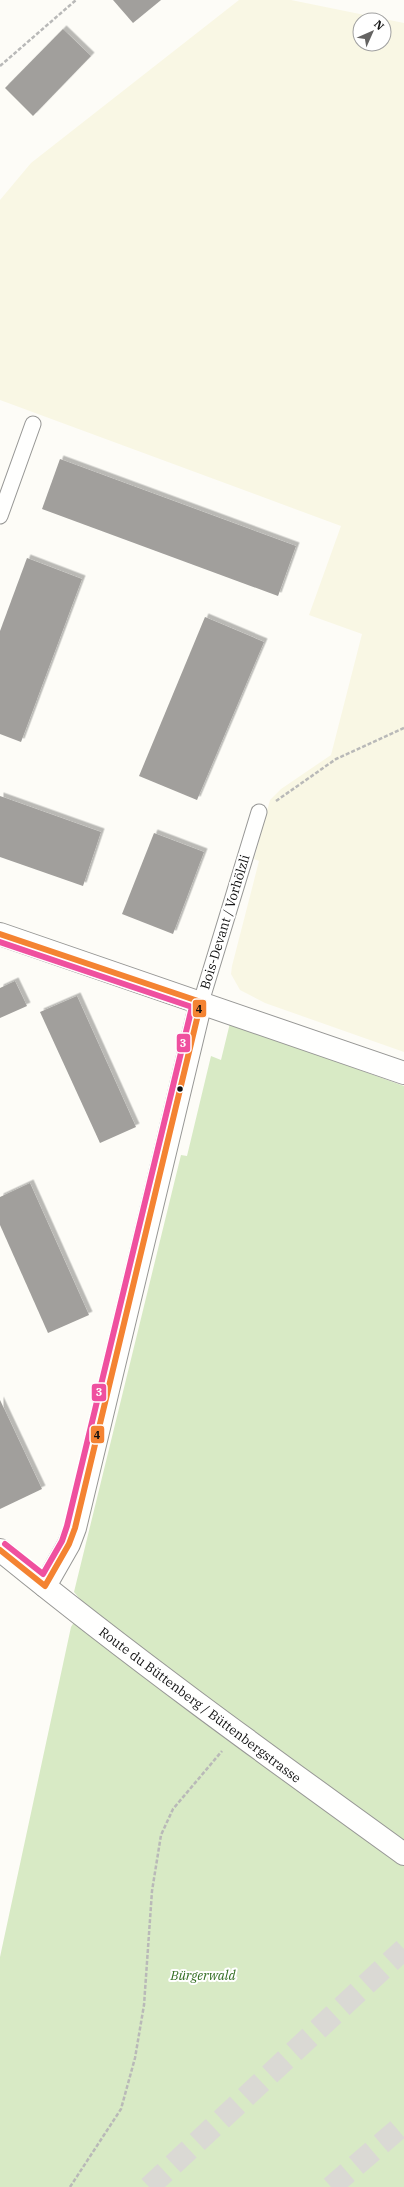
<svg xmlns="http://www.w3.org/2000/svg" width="404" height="2187" font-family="'IBM Plex Serif',serif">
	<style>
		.farmland { fill: #f9f7e4; fill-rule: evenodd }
		.forest { fill: #d8eac5 }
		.building { fill: #a19f9c; filter: url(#shadow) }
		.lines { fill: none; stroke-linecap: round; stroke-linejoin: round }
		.motorway-tunnel { stroke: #dad9d4; stroke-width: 22; stroke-dasharray: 22 11; stroke-linecap: butt }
		.service-casing { stroke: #979795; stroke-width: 17 }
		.minor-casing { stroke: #979795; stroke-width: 24 }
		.tertiary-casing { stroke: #979795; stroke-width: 24 }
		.path { stroke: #b9b9b8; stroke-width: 2.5; stroke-dasharray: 4 2; stroke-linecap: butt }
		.service { stroke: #fffffe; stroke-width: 15 }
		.minor { stroke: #fffffe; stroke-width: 22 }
		.tertiary { stroke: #fffffe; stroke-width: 22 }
		.bus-1-casing { stroke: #fff; stroke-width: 9 }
		.bus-2-casing { stroke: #fff; stroke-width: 9 }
		.bus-1 { stroke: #f48332; stroke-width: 6 }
		.bus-2 { stroke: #ef509f; stroke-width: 6 }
		.bus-dot { fill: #111; stroke: #fff; stroke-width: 1.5 }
		.labels { text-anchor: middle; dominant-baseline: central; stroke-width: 4; stroke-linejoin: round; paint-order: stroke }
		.street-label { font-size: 13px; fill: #111; stroke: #fff }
		.park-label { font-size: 13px; font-style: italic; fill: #2f6b1f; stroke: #fff }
		.line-badge { stroke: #fff; stroke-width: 1.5 }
		.badge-label { font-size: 11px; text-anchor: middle; font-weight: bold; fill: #fff }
		.pale-badge-label { font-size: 11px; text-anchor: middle; font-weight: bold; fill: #111 }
	</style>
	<defs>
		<filter id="shadow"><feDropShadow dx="3.5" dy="-3.5" stdDeviation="0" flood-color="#0004"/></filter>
	</defs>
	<rect width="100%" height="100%" fill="#fdfcf7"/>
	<path class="farmland" d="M239,0H291L404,23V1052L265,1003L240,990L231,974L232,966L259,861L254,859L270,800L281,789L331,755L362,634L309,615L341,526L0,400V200L31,163ZM360,20H384V44H360Z"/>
	<path class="forest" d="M230,1023L404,1086V2187H0V1957L71,1627L85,1605L74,1592L181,1155L187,1156L211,1056L221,1060Z"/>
	<g class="building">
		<path d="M113,0H161L133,23Z"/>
		<path d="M63,29L91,56L33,116L5,88Z"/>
		<path d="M60,459L296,546L278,596L42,509Z"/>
		<path d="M27,558L82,579L21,742L0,734V631Z"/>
		<path d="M205,617L264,642L197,800L139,776Z"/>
		<path d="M0,796L101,832L83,886L0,857Z"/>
		<path d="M154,833L204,852L173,934L122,914Z"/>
		<path d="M15,981L27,1006L0,1018V988Z"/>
		<path d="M77,996L136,1127L100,1143L40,1012Z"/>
		<path d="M30,1183L89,1315L48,1333L0,1225V1197Z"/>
		<path d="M0,1400L42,1489L0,1509Z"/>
	</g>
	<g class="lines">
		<g class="motorway-tunnel">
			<path d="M149,2187L404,1949"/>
			<path d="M331,2187L404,2124"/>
		</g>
		<g class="service-casing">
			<g id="service">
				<path d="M0,516L33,424"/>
				<path d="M201,1002L259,812"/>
			</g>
		</g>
		<g class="minor-casing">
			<g id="minor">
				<path d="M0,1550C131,1657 267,1755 404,1854"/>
				<path d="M45,1586L69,1544L75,1528L201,1002"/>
			</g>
		</g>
		<g class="tertiary-casing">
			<path id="tertiary" d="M0,934L404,1073"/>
		</g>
		<g class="path">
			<path d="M0,66L76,0"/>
			<path d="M276,801L336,759L404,728"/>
			<path d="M70,2187L121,2109L135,2058L144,2005L152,1891L161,1835L173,1809L222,1751"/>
		</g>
		<use href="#service" class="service"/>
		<use href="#minor" class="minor"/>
		<use href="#tertiary" class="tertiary"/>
		<g class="bus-1-casing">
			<path id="bus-1" d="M0,934L201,1002L75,1528L69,1544L45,1586L0,1550"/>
		</g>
		<g class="bus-2-casing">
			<path id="bus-2" d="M0,942L192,1007L67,1526L62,1541L43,1574L5,1544"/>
		</g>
		<use href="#bus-1" class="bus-1"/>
		<use href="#bus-2" class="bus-2"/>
	</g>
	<circle class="bus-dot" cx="180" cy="1089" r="3.5"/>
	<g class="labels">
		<g class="street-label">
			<text transform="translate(225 922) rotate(-73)">Bois-Devant / Vorhölzli</text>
			<text transform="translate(200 1705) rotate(37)">Route du Büttenberg / Büttenbergstrasse</text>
		</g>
		<g class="park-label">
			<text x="203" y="1975">Bürgerwald</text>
		</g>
	</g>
	<g class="line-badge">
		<rect x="192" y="999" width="15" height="19" rx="4" fill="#f48332"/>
		<rect x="176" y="1033" width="15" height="20" rx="4" fill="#ef509f"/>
		<rect x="91" y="1383" width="16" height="19" rx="4" fill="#ef509f"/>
		<rect x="90" y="1425" width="15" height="19" rx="4" fill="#f48332"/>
	</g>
	<g class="badge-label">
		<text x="183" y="1047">3</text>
		<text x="99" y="1396">3</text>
	</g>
	<g class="pale-badge-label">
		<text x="199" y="1013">4</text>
		<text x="97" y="1439">4</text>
	</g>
	<g transform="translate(372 32) rotate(45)"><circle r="19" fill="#ffffff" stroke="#a0a0a0"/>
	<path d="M0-3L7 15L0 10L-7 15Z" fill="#646362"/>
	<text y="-6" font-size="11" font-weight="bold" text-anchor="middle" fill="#111111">N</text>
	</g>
</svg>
